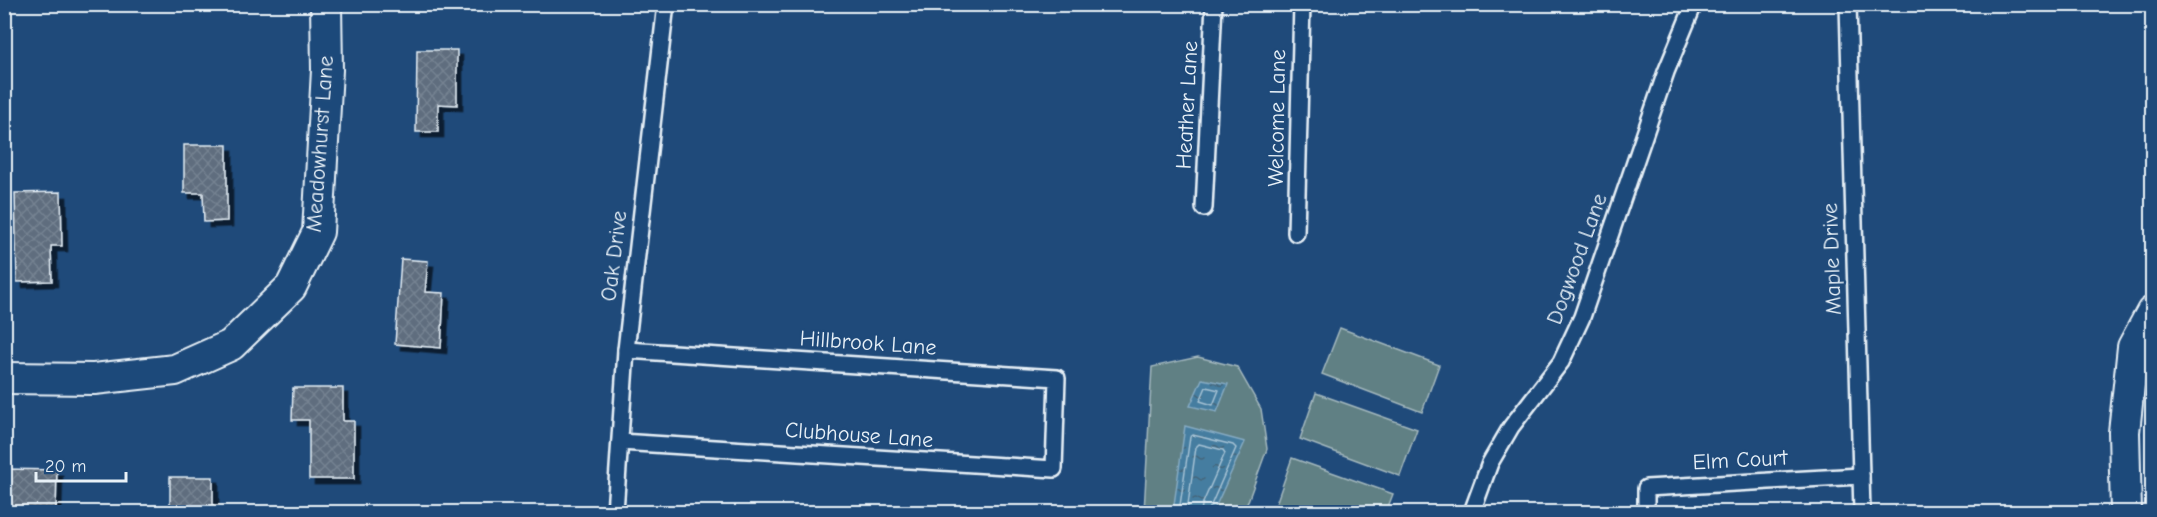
<svg xmlns="http://www.w3.org/2000/svg" width="2157" height="517" font-family="'Comic Neue',sans-serif">
	<style>
		.pitch { fill: #608084; stroke: #a4b8be; stroke-width: 1.5 }
		.water { fill: url(#water-ripples); stroke: #86abc3; stroke-width: 1.5 }
		.lines { fill: none; stroke-linecap: round; stroke-linejoin: round }
		.shore { stroke: #a7c3d5; stroke-width: 1.5 }
		.building { fill: url(#building-cross-hatch); stroke: #e8f1f8; stroke-width: 1.5; filter: url(#shadow) }
		.service-casing { stroke: #e8f1f8; stroke-width: 20 }
		.minor-casing { stroke: #e8f1f8; stroke-width: 34 }
		.service { stroke: #1f4a7a; stroke-width: 15 }
		.minor { stroke: #1f4a7a; stroke-width: 30 }
		.labels { text-anchor: middle; dominant-baseline: central; stroke-width: 4.5; stroke-linejoin: round; paint-order: stroke }
		.street-label { font-size: 22px; fill: #e8f1f8; stroke: #1f4a7a }
	</style>
	<defs>
		<pattern id="water-ripples" width="26" height="14" patternUnits="userSpaceOnUse" patternTransform="scale(1.5)"><rect width="26" height="14" fill="#457da0"/><path d="M2 4q2-2 4 0t4 0M15 11q2-2 4 0t4 0" fill="none" stroke="#456579"/></pattern>
		<pattern id="building-cross-hatch" width="8" height="8" patternUnits="userSpaceOnUse" patternTransform="scale(1.5)"><rect width="8" height="8" fill="#5e6d7e"/><path d="M0 0l8 8M0 8l8-8" fill="none" stroke="#758291"/></pattern>
		<filter id="shadow"><feDropShadow dx="5.5" dy="5.5" stdDeviation="0" flood-color="#0009"/></filter>
	</defs>
	<rect width="100%" height="100%" fill="#1f4a7a"/>
	<filter id="ink" filterUnits="userSpaceOnUse"><feTurbulence type="fractalNoise" baseFrequency=".0167" numOctaves="2"/><feDisplacementMap in="SourceGraphic" scale="12" xChannelSelector="R" yChannelSelector="G"/><feConvolveMatrix kernelMatrix="1 2 1 2 8 2 1 2 1" color-interpolation-filters="sRGB"/></filter>
	<g filter="url(#ink)">
		<g class="pitch">
			<path d="M1340,328L1439,365L1422,412L1322,374Z"/>
			<path d="M1198,357L1237,367L1261,409L1267,449L1244,512H1144L1152,367Z"/>
			<path d="M1316,393L1417,429L1400,476L1300,439Z"/>
			<path d="M1292,458L1393,494L1386,512H1299L1276,504Z"/>
		</g>
		<g class="water">
			<path d="M1202,379L1228,384L1217,412L1190,406Z"/>
			<path d="M1185,426L1245,442L1213,512H1173Z"/>
		</g>
		<g class="lines">
			<g class="shore">
				<path d="M1206,387L1219,390L1213,405L1200,401Z"/>
				<path d="M1179,512L1190,437L1193,435L1233,445L1236,448L1208,512"/>
				<path d="M1187,512L1196,447L1199,444L1223,450L1225,453L1202,505L1201,512"/>
			</g>
		</g>
		<g class="building">
			<path d="M417,50H457V105L438,104V132H416Z"/>
			<path d="M184,145H227V221L204,222L203,193H184Z"/>
			<path d="M61,192L62,246H51L52,281L17,282L15,193Z"/>
			<path d="M401,259L428,261L425,292L444,293L441,348L395,344Z"/>
			<path d="M293,388H343V421H354V479H309V420H292Z"/>
			<path d="M4,469L57,470L56,510H61V512H4Z"/>
			<rect x="170" y="477" width="43" height="35"/>
		</g>
		<g class="lines">
			<g class="service-casing">
				<g id="service">
					<path d="M1848,4L1862,512"/>
					<path d="M1204,208L1214,4"/>
					<path d="M1296,233L1302,4"/>
					<path d="M620,442L1054,469L1057,378L626,350"/>
					<path d="M615,512L626,350L666,4"/>
					<path d="M1472,512L1490,463L1511,427L1561,362L1582,317L1666,72L1694,4"/>
					<path d="M1646,512V488L1861,476"/>
				</g>
			</g>
			<g class="minor-casing">
				<g id="minor">
					<path d="M4,378L94,379L175,370L231,345L291,287L318,232L327,70L326,4"/>
					<path d="M2126,512L2124,432L2133,347L2152,312"/>
				</g>
			</g>
			<use href="#service" class="service"/>
			<use href="#minor" class="minor"/>
		</g>
	</g>
	<g class="labels">
		<g class="street-label">
			<text transform="translate(1187 105) rotate(-87)">Heather Lane</text>
			<text transform="translate(1277 118) rotate(-89)">Welcome Lane</text>
			<text transform="translate(320 144) rotate(-86)">Meadowhurst Lane</text>
			<text transform="translate(614 256) rotate(-83)">Oak Drive</text>
			<text transform="translate(1577 259) rotate(-70)">Dogwood Lane</text>
			<text transform="translate(1832 259) rotate(-92)">Maple Drive</text>
			<text transform="translate(868 343) rotate(4)">Hillbrook Lane</text>
			<text transform="translate(859 435) rotate(4)">Clubhouse Lane</text>
			<text transform="translate(1740 460) rotate(-3)">Elm Court</text>
		</g>
	</g>
	<rect width="2157" height="517" fill="none" stroke="#1f4a7a" stroke-width="24"/>
	<rect x="12" y="12" width="2133" height="493" fill="none" stroke="#e8f1f8" stroke-width="2" filter="url(#ink)"/>
	<path d="M36 472v9h90v-9" fill="none" stroke="#e8f1f8" stroke-width="3"/>
	<text x="45" y="472" font-size="18" fill="#e8f1f8" stroke="#1f4a7a" stroke-width="4.5" paint-order="stroke">20 m</text>
</svg>
